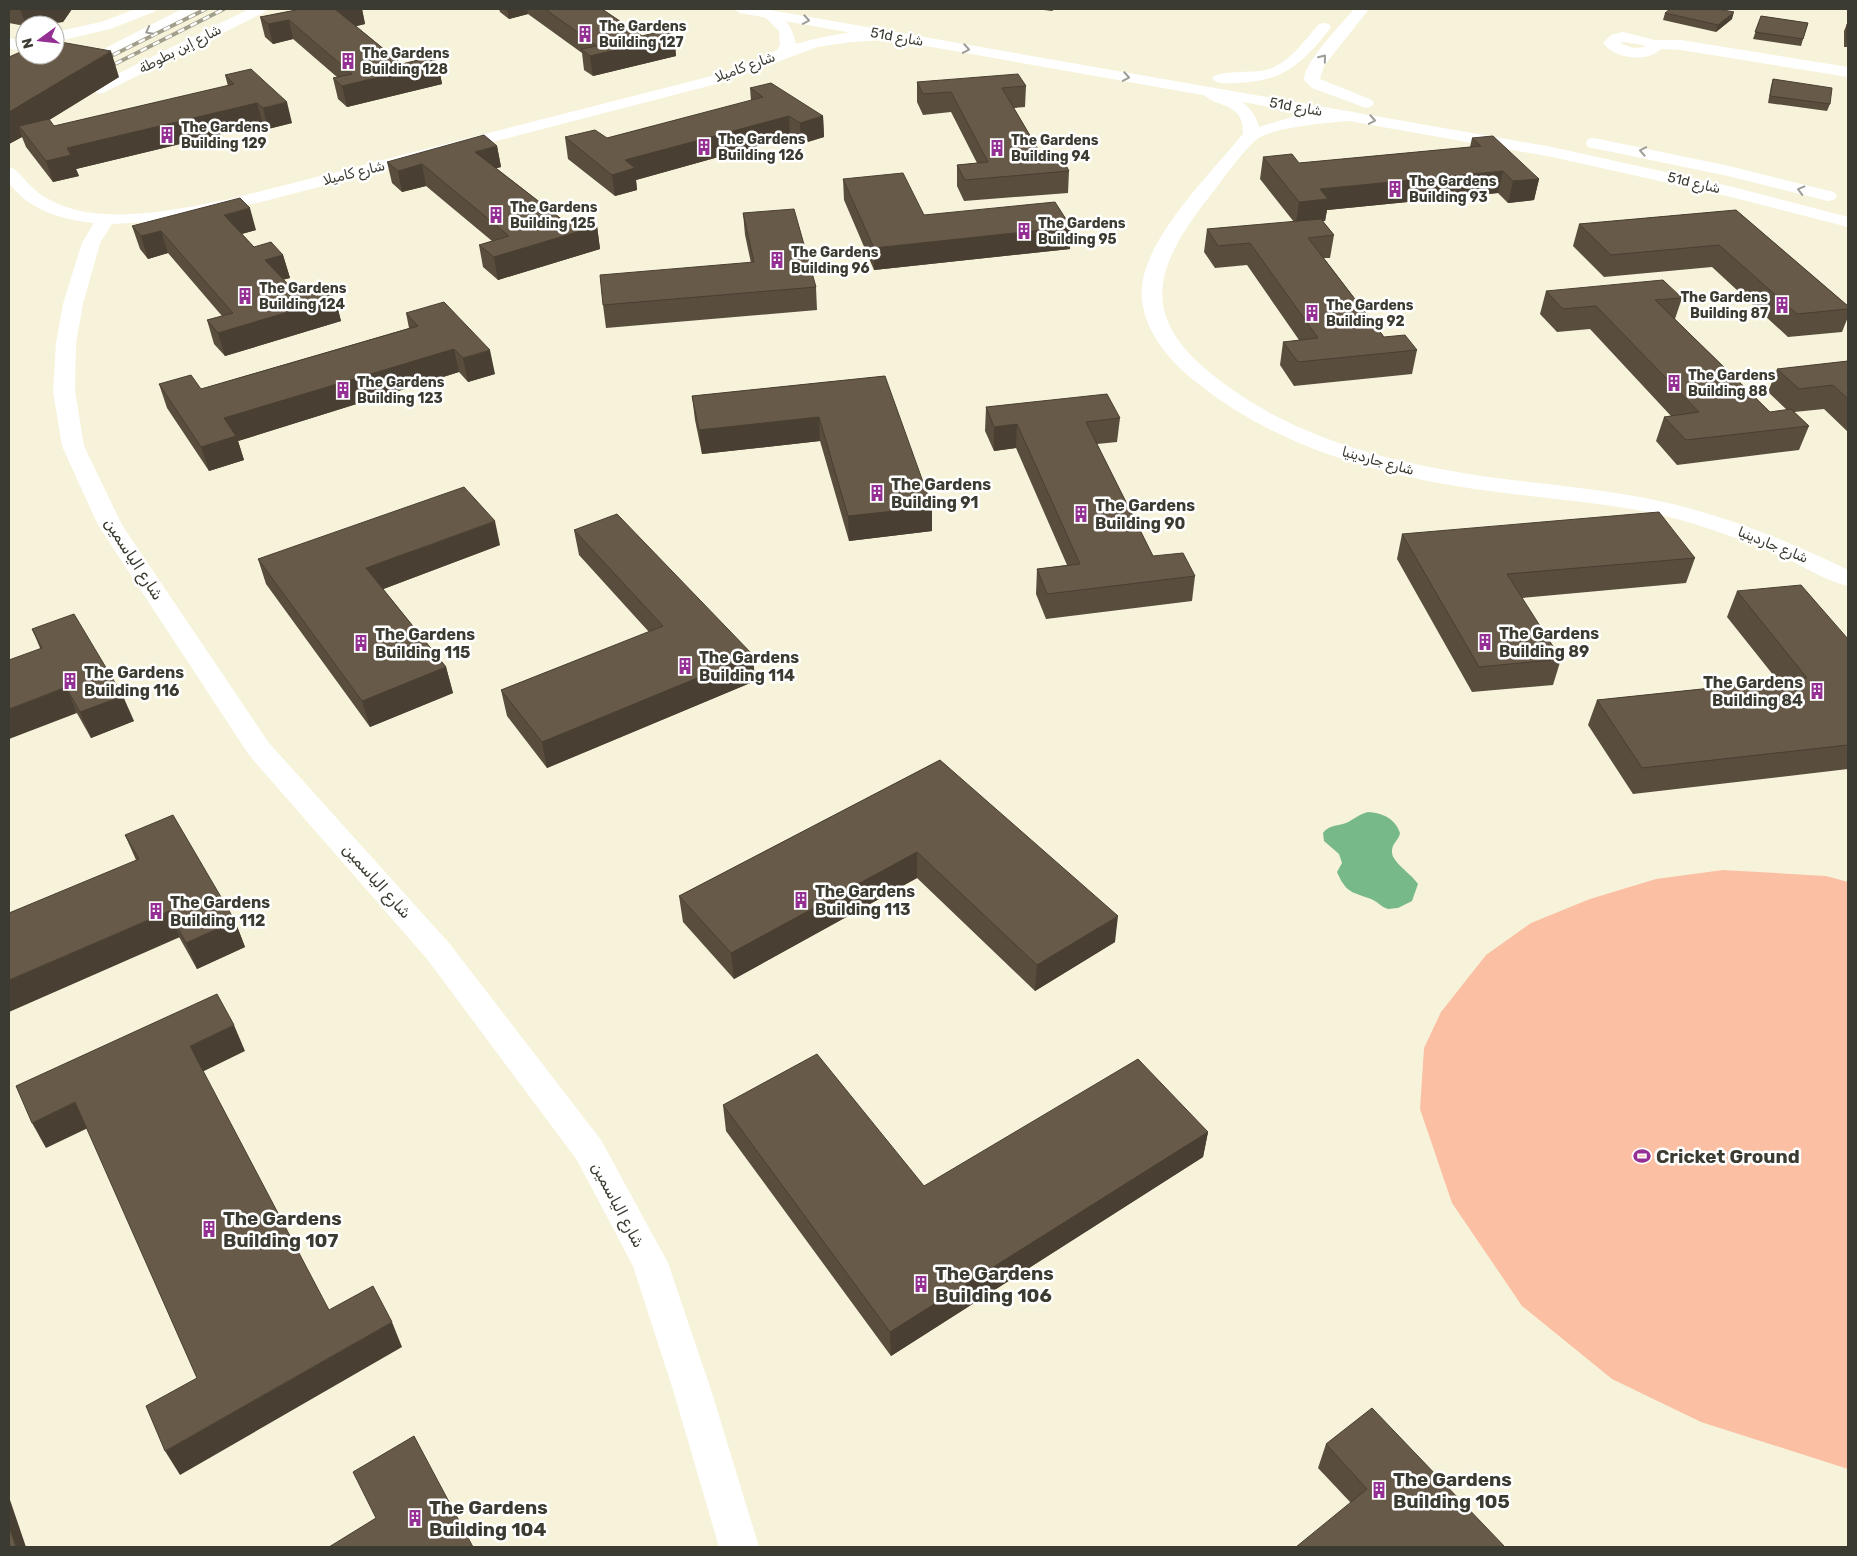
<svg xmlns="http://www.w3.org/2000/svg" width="1857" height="1556" font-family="Rubik,Cairo,sans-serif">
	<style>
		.green { fill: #fbbfa3 }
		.water { fill: #78ba87 }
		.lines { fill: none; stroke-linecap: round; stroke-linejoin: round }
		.street { fill: #fff; fill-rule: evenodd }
		.secondary { fill: #fff; fill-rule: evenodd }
		.rail-casing { stroke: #a19e8c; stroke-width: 4 }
		.rail { stroke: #fff; stroke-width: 2.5; stroke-dasharray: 7; stroke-linecap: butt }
		.wall { fill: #594d3e }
		.shaded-wall { fill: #493f32 }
		.building { fill: #685a48; stroke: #493f32 }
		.oneway { stroke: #9e9d98 }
		.labels { text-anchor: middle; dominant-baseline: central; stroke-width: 5; stroke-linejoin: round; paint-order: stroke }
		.far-poi-label { font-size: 14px; font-weight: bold; fill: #3c3b31; stroke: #fff; text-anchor: start }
		.far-street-label { font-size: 14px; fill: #3c3b31; stroke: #fff }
		.poi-label { font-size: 16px; font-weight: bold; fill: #3c3b31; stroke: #fff; text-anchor: start }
		.street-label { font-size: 16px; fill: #3c3b31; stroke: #fff }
		.near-poi-label { font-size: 19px; font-weight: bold; fill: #3c3b31; stroke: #fff; text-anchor: start }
	</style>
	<rect width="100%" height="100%" fill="#f7f3da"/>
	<path class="green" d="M1723,870L1826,876L1848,882V1469L1701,1422L1612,1379L1522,1306L1452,1203L1420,1109L1424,1048L1441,1012L1486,955L1531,923L1590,899L1656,879Z"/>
	<path class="water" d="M1368,812C1382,813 1395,818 1400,833C1399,840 1392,843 1392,851C1391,862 1411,873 1418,884L1412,901L1398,908L1388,909C1381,907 1377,901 1371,899C1352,892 1346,893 1337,872L1342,863L1339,854L1324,841L1323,833C1331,823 1340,827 1350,821C1357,817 1360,814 1368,812Z"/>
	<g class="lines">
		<g class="street">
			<path d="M136,9H156L154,12L110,29L55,42V32L101,22Z"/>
			<path d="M1354,9H1369L1324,66L1320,79L1372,100L1374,103L1372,106L1366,108L1312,88L1304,80C1304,61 1342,24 1354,9Z"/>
			<path d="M769,10C785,14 793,29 796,44C811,39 885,22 895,35L887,40L851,42L817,47L724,82L261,202L167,221L112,224L100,243L83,304L76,343L75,391L84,446L122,525L269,743L449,943L601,1140L668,1263L712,1393L759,1547H719L674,1393L633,1266L577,1160L427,959L249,755L98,525L62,446L53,391L56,343L63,304L82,243L94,223C62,220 29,210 9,183V167C19,169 25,182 34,189C40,195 48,199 56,203C105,226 179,209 230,199L712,76L748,64L777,50L780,45L779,31L762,14Z"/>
			<path d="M1324,23L1329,24L1331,27L1329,30C1300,66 1282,82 1234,83C1226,83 1217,85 1212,78C1218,70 1254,73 1266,70C1289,64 1304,41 1319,24Z"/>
			<path d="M1623,32L1655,40H1681L1848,67V77L1681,50L1661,49C1647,63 1615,59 1603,43L1611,35ZM1623,42L1643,45L1645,47L1633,48L1620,43Z"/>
			<path d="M9,38L25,42V52L9,48Z"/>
			<path d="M1210,87C1231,92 1254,105 1259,127L1292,117L1348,111L1354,113L1356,116L1354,119L1348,121C1327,123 1271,127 1256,140C1242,152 1221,182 1209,197C1155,266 1137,316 1214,376C1297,442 1400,465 1504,479C1552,485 1602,489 1650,499C1719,513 1785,539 1848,570V586C1826,581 1805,567 1785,558C1741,539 1695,522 1648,512C1601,503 1553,499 1505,493C1395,479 1284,453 1196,382C1168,360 1138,325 1142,286C1147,236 1211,173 1243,134C1244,99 1214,110 1202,92Z"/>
		</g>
		<g class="secondary">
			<path d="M182,9H200L82,72L76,74L68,69L70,66Z"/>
			<path d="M249,9H267L265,12L105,92L99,94L91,89L93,86Z"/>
			<path d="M733,9H764L1552,147L1733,187L1848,217V227L1731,197L1552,157L740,13Z"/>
			<path d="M1594,138L1729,166L1834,192L1837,196L1834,200L1828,201L1728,176L1588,147L1586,143L1588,139Z"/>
		</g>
		<g class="rail-casing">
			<g id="rail">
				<path d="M101,61L206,9"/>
				<path d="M103,70L224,9"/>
			</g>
		</g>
		<use href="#rail" class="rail"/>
	</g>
	<g class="wall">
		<path d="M9,9H72L63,22L36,25H25V26L9,23Z"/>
		<path d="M301,9H362L365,24L356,26L402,64L438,63L442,84L347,107L338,99L333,78L337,77L293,39L273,44L265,37L260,17Z"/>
		<path d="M499,9H602L642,36H674L676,56L593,76L584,70L582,53L528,14L509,19L500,12Z"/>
		<path d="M1036,9H1055L1052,11Z"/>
		<path d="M1665,13L1732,19L1716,32L1663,20Z"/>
		<path d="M1761,16L1808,23L1801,46L1753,39Z"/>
		<path d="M1847,24L1848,25V47H1844V31Z"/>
		<path d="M9,57L119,77L49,120L54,126L228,86L225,75L292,123L268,129L263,124L76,169L79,176L53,182L26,147L22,137L9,144Z"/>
		<path d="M1773,79L1830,104L1827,111L1768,103L1771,86Z"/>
		<path d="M917,82L1026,86L1025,107L1014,108L1045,161L1069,171L1068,193L964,201L957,186V165L977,163L951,112L923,115L917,102Z"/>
		<path d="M750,88L823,116L824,137L801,144L790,137L636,180L637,190L615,196L568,159L565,137L607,138L751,101Z"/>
		<path d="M1472,138L1539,179L1534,200L1508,203L1498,193L1327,210L1325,221H1322L1334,235L1330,258H1324L1384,337L1417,350L1412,374L1294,386L1280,365L1283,342L1299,340L1247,265L1215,268L1204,252L1207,229L1294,222L1260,179L1263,157L1299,163L1470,147Z"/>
		<path d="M497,146L501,167L496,168L564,221L597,226L600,249L498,280L483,267L479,245L492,241L426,186L402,192L392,183L387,162Z"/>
		<path d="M843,179L924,215L1071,227L1070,249L874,270L844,200Z"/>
		<path d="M1736,210L1848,306V317L1842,332L1788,337L1712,267L1604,277L1573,246L1579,224Z"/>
		<path d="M743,213L816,287L817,310L606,328L603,305L751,263L745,235Z"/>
		<path d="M132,226L256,230L242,234L254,247L283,255L290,278L283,279L297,294L335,298L341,321L225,356L214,344L207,320L222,316L168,253L148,259L140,249Z"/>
		<path d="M1546,291L1682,298L1675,319L1770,412L1787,410L1768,392L1777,369L1848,361V432L1824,409L1794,412L1809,426L1799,450L1677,465L1656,441L1664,417L1671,416L1590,329L1557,332L1540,314Z"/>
		<path d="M406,313L495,374L468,382L459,372L238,441L244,460L209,471L167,408L159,384L201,389L409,328Z"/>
		<path d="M885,376L932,531L849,541L820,441L702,454L695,420L692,396Z"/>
		<path d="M986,407L1120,418L1117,442L1097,444L1153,556L1195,576L1192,601L1046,619L1036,594L1037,569L1067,565L1016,448L994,451L985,431Z"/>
		<path d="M574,530L755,681L547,768L507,716L501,690L649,632L579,555Z"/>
		<path d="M1402,534L1695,558L1686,583L1522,598L1561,659L1553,685L1472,692L1397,559Z"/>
		<path d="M500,545L383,589L446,667L453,693L370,727L266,584L258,559Z"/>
		<path d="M1737,591L1848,639V769L1633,794L1588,725L1597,700L1778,681L1727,617Z"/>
		<path d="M32,629L134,721L91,738L40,648Z"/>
		<path d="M940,760L1115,942L1035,991L917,878L734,979L683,922L679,896Z"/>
		<path d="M125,835L235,921L245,947L197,969L136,860Z"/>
		<path d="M723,1105L924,1186L1208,1132L1203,1157L891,1356L726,1131Z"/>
		<path d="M1326,1444L1505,1547L1351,1503L1318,1468Z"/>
	</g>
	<g class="shaded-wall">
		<path d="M20,9H72L63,22L36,25H26Z"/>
		<path d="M342,9H362L365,24L341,30L336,10Z"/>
		<path d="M507,9H527L528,14L509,19Z"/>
		<path d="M1734,12L1732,19L1716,32L1718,25Z"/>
		<path d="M289,20L293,39L273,44L268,24Z"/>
		<path d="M674,36L676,56L593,76L590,56Z"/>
		<path d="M111,51L119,77L25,135L19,126L22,137L9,144V112Z"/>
		<path d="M438,63L442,84L347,107L342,86Z"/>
		<path d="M287,102L292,123L268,129L263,108Z"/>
		<path d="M257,103L263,124L76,169L79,176L53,182L46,161L67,148Z"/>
		<path d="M789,116L790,137L636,180L637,190L615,196L612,175L625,160Z"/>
		<path d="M823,116L824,137L801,144L800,123Z"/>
		<path d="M497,146L501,167L479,173L475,152Z"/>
		<path d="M422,164L426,186L402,192L398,171Z"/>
		<path d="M1503,171L1498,193L1327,210L1325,221L1296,224L1299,202L1320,189Z"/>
		<path d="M1539,179L1534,200L1508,203L1513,181Z"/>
		<path d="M250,208L256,230L230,237L224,215Z"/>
		<path d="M597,226L600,249L498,280L494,257Z"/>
		<path d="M1071,227L1070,249L874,270V248Z"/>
		<path d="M161,231L168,253L148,259L141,236Z"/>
		<path d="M283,255L290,278L272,283L265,260Z"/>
		<path d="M335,298L341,321L225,356L218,333Z"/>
		<path d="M454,349L459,372L238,441L244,460L209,471L201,447L224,418Z"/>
		<path d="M490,350L495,374L468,382L463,358Z"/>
		<path d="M819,417L820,441L702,454L699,430Z"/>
		<path d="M1017,424L1016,448L994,451V427Z"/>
		<path d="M932,507V531L849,541L848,516Z"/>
		<path d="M495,521L500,545L373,593L366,568Z"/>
		<path d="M753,655L755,681L547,768L542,742Z"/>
		<path d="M446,667L453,693L370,727L362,701Z"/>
		<path d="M66,687L77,713L9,739V709Z"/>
		<path d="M123,696L134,721L91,738L80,712Z"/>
		<path d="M917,852V878L734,979L731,953Z"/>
		<path d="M169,911L180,937L9,1012V980Z"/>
		<path d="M1118,916L1115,942L1035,991L1037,965Z"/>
		<path d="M235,921L245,947L197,969L186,943Z"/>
		<path d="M234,1025L245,1051L202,1072L190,1046Z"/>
		<path d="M75,1102L88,1128L46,1148L32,1123Z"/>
		<path d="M1208,1132L1203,1157L891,1356L890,1332Z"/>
		<path d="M392,1322L402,1347L180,1475L165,1451Z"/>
		<path d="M9,1497L26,1547H16L9,1527Z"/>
	</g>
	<g class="building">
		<path d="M301,9H342L336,10L402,64L430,57L438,63L342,86L333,78L352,74L289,20L268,24L260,17Z"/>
		<path d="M545,9H602L642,36L666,30L674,36L590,56L581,49L597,46Z"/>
		<path d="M1670,9H1718L1734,12L1718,25L1665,13Z"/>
		<path d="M1761,16L1808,23L1803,39L1755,32Z"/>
		<path d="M1847,24L1848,25V40H1846Z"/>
		<path d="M55,41L111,51L9,112V57L25,50V55H55Z"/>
		<path d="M251,69L287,102L263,108L257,103L67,148L71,155L46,161L19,126L49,119L54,126L234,84L225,75Z"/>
		<path d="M1018,74L1026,86L1002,88L1045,161L1063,160L1069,171L965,180L957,165L988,162L951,92L923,94L917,82Z"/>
		<path d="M1773,79L1832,88L1830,104L1770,96Z"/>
		<path d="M771,83L823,116L800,123L789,116L625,160L635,168L612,175L565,137L595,130L607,138L763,97L750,88Z"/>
		<path d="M484,135L497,146L475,152L564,221L583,215L597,226L494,257L479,245L509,236L422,164L398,171L387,162Z"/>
		<path d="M1493,136L1539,179L1513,181L1503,171L1320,189L1328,199L1299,202L1263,157L1292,154L1299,163L1481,146L1472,138Z"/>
		<path d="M903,173L924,215L1055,202L1071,227L874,248L843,179Z"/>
		<path d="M240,198L250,208L224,215L254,247L271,242L283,255L265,260L297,294L324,286L335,298L218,333L207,320L233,313L161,231L141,236L132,226Z"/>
		<path d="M794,209L816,287L603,305L600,275L754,262L743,213Z"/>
		<path d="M1736,210L1848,306V309L1797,314L1719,245L1611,255L1579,224Z"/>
		<path d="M1321,219L1334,235L1308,238L1384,337L1405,335L1417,350L1298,362L1283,342L1318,338L1250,243L1218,246L1207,229Z"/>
		<path d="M1663,280L1682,298L1655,300L1770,412L1791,409L1809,426L1686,440L1664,417L1699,412L1596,306L1563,309L1546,291Z"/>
		<path d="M444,302L490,350L463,358L454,349L224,418L236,436L201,447L159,384L191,375L201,389L418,326L406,313Z"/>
		<path d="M1848,361V399L1833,385L1799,389L1777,369Z"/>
		<path d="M885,376L932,507L848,516L819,417L699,430L692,396Z"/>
		<path d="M1107,394L1120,418L1086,422L1153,556L1183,553L1195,576L1047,594L1037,569L1080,564L1017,424L994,427L986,407Z"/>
		<path d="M464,487L495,521L366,568L446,667L362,701L258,559Z"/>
		<path d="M1659,512L1695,558L1507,574L1561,659L1479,667L1402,534Z"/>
		<path d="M617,514L753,655L542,742L501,690L663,626L574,530Z"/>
		<path d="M1801,585L1848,639V745L1642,768L1597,700L1807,678L1737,591Z"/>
		<path d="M74,614L123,696L80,712L66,687L9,709V660L42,648L32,629Z"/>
		<path d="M940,760L1118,916L1037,965L917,852L731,953L679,896Z"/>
		<path d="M173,815L235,921L186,943L169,911L9,980V913L139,859L125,835Z"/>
		<path d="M217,994L234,1025L190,1046L329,1310L373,1286L392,1322L165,1451L146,1406L197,1378L75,1102L32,1123L16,1086Z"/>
		<path d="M817,1054L924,1186L1138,1059L1208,1132L890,1332L723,1105Z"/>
		<path d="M1372,1408L1505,1547H1296L1367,1489L1326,1444Z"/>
		<path d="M414,1436L473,1547H329L376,1518L353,1472Z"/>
		<path d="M9,1527L16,1547H9Z"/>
	</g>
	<defs><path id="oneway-chevron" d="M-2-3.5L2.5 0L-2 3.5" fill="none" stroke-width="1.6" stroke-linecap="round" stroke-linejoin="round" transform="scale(1.25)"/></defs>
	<g class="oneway">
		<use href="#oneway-chevron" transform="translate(806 20) rotate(10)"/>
		<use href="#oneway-chevron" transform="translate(149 31) rotate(153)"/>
		<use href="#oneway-chevron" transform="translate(966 49) rotate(10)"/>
		<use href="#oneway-chevron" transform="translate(1323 58) rotate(-51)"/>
		<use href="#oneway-chevron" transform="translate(1126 77) rotate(10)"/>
		<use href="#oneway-chevron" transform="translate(1372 120) rotate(10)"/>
		<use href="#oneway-chevron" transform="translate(1643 151) rotate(-169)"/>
		<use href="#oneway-chevron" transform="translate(1801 190) rotate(-165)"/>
	</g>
	<defs>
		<g id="building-bare" transform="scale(1.35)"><path d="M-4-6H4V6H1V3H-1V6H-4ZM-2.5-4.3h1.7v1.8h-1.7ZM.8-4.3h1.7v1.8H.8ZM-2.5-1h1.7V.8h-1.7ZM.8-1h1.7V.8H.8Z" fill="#942f94" stroke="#fff" stroke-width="2.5" paint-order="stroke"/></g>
		<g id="stadium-bare" transform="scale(1.35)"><path d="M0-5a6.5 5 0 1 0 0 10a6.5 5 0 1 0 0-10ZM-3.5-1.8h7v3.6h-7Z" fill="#942f94" stroke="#fff" stroke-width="2.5" paint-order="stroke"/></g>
	</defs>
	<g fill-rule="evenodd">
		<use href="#building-bare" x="585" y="34"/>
		<use href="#building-bare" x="348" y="61"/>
		<use href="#building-bare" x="167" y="135"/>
		<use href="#building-bare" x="704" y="147"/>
		<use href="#building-bare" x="997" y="148"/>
		<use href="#building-bare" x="1395" y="189"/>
		<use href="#building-bare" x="496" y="215"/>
		<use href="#building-bare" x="1024" y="231"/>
		<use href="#building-bare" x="777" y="260"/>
		<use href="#building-bare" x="245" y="296"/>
		<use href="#building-bare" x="1782" y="305"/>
		<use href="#building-bare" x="1312" y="313"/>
		<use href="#building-bare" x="1674" y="383"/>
		<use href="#building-bare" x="343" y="390"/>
		<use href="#building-bare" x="877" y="493"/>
		<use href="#building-bare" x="1081" y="514"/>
		<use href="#building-bare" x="1485" y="642"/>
		<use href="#building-bare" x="361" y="643"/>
		<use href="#building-bare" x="685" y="666"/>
		<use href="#building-bare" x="70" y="681"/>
		<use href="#building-bare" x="1817" y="691"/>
		<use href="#building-bare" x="801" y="900"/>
		<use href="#building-bare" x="156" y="911"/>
		<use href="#stadium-bare" x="1642" y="1156"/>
		<use href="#building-bare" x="209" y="1229"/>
		<use href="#building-bare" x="921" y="1284"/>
		<use href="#building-bare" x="1379" y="1490"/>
		<use href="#building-bare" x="415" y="1518"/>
	</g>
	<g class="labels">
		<g class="far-poi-label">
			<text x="599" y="26">The Gardens<tspan x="599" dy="16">Building 127</tspan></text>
			<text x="362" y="53">The Gardens<tspan x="362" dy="16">Building 128</tspan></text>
			<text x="181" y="127">The Gardens<tspan x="181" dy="16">Building 129</tspan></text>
			<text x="718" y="139">The Gardens<tspan x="718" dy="16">Building 126</tspan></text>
			<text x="1011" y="140">The Gardens<tspan x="1011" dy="16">Building 94</tspan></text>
			<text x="1409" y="181">The Gardens<tspan x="1409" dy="16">Building 93</tspan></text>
			<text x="510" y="207">The Gardens<tspan x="510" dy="16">Building 125</tspan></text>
			<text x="1038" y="223">The Gardens<tspan x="1038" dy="16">Building 95</tspan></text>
			<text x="791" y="252">The Gardens<tspan x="791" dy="16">Building 96</tspan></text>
			<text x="259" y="288">The Gardens<tspan x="259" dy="16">Building 124</tspan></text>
			<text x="1768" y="297" text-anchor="end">The Gardens<tspan x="1768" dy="16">Building 87</tspan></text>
			<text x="1326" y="305">The Gardens<tspan x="1326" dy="16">Building 92</tspan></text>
			<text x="1688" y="375">The Gardens<tspan x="1688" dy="16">Building 88</tspan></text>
			<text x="357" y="382">The Gardens<tspan x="357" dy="16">Building 123</tspan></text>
		</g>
		<g class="far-street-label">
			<text transform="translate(897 37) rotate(10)">51d شارع</text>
			<text transform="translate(180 49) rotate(-27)">شارع إبن بطوطة</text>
			<text transform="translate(745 67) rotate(-20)">شارع كاميلا</text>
			<text transform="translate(1296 107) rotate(10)">51d شارع</text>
			<text transform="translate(354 173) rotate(-14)">شارع كاميلا</text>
			<text transform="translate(1694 183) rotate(13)">51d شارع</text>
			<text transform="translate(1378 461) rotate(15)">شارع جاردينيا</text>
			<text transform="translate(1773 545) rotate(22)">شارع جاردينيا</text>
		</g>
		<g class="poi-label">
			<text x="891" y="484">The Gardens<tspan x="891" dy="18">Building 91</tspan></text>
			<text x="1095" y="505">The Gardens<tspan x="1095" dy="18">Building 90</tspan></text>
			<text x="1499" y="633">The Gardens<tspan x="1499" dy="18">Building 89</tspan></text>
			<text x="375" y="634">The Gardens<tspan x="375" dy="18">Building 115</tspan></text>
			<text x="699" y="657">The Gardens<tspan x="699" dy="18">Building 114</tspan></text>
			<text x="84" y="672">The Gardens<tspan x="84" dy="18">Building 116</tspan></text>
			<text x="1803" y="682" text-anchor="end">The Gardens<tspan x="1803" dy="18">Building 84</tspan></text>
			<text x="815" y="891">The Gardens<tspan x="815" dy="18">Building 113</tspan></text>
			<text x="170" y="902">The Gardens<tspan x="170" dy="18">Building 112</tspan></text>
		</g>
		<g class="street-label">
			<text transform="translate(134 559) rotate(57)">شارع الياسمين</text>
			<text transform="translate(377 881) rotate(48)">شارع الياسمين</text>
			<text transform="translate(618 1205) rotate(62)">شارع الياسمين</text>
		</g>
		<g class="near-poi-label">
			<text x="1656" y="1156">Cricket Ground</text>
			<text x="223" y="1218">The Gardens<tspan x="223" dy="22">Building 107</tspan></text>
			<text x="935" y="1273">The Gardens<tspan x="935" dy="22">Building 106</tspan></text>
			<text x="1393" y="1479">The Gardens<tspan x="1393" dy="22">Building 105</tspan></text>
			<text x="429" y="1507">The Gardens<tspan x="429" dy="22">Building 104</tspan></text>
		</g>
	</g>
	<rect width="1857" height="1556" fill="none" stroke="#3c3b31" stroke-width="20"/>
	<g transform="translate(40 40) rotate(255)"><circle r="24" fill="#ffffff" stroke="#b1b1ad"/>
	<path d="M0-4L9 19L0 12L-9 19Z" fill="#942f94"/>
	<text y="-8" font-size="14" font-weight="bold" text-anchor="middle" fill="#3c3b31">N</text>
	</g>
</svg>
